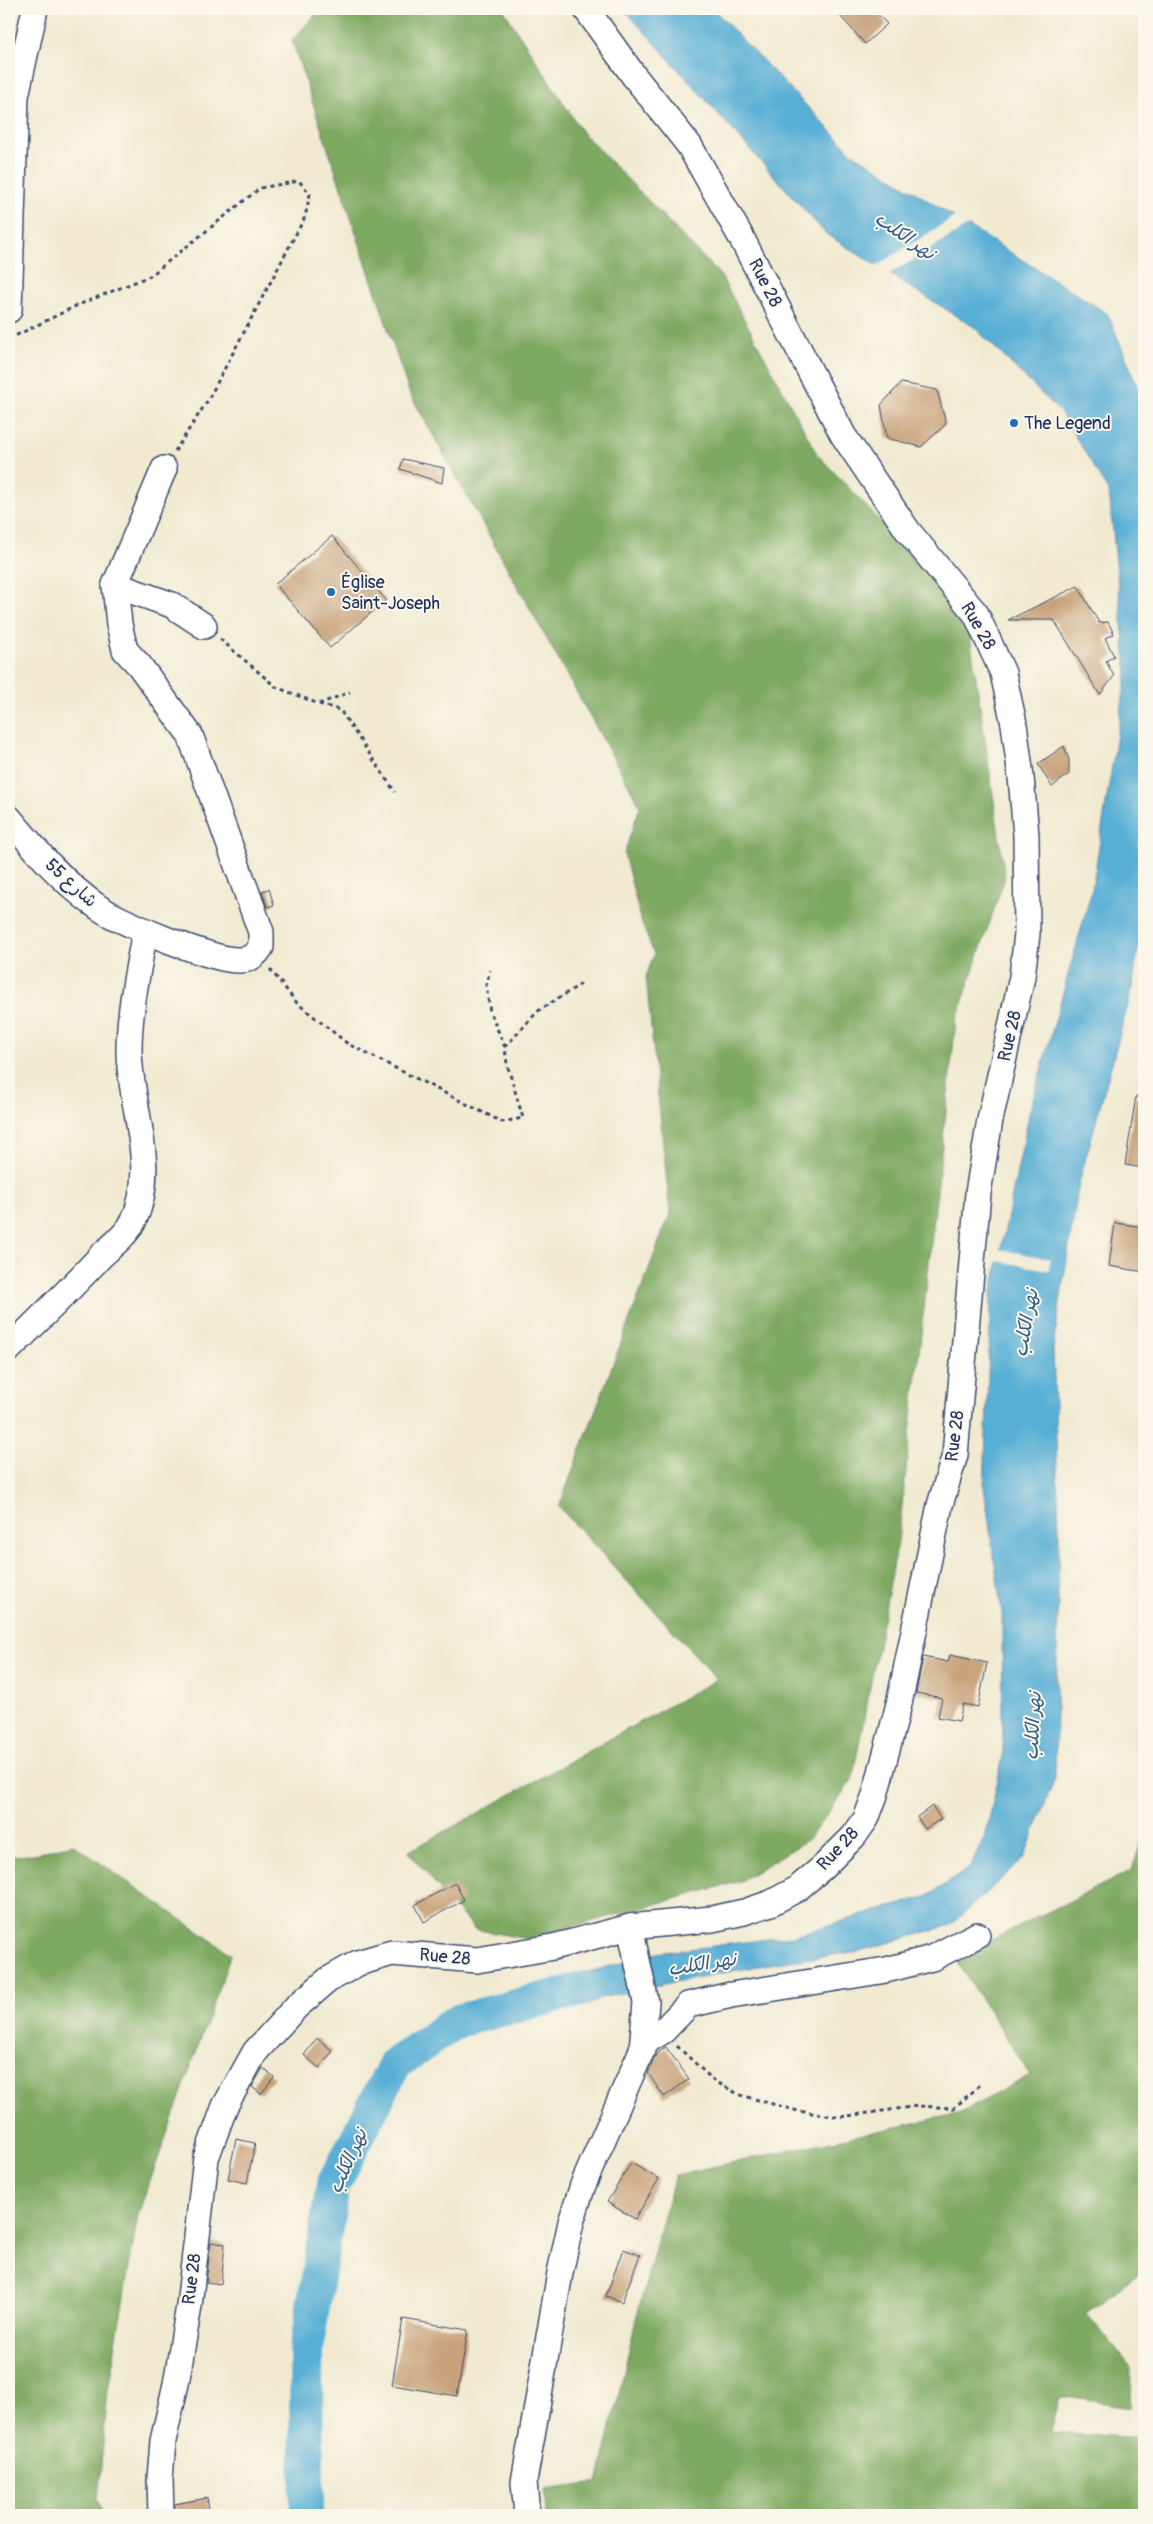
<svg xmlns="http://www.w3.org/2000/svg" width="1153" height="2524" font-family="Pangolin,'Playpen Sans Arabic',sans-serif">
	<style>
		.forest { fill: #7ea961; stroke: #4c6c60 }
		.water { fill: #59afd5; stroke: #3a6f9a }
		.pier { fill: #f1ead1 }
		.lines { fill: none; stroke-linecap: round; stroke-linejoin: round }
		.river { stroke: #59afd5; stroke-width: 34 }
		.building { fill: #c7a27a }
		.minor-casing { stroke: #3b4b6f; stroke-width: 28 }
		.path { stroke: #3b4b6f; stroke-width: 3; stroke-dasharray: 4 4; stroke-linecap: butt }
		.minor { stroke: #fff; stroke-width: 25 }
		.poi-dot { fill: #1f6fb2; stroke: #fbf7ec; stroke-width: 2 }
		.labels { text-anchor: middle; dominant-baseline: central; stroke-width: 4; stroke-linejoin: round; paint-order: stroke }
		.street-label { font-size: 18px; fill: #1b2f5e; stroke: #fbf7ec }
		.poi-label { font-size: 18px; fill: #1b2f5e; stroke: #fbf7ec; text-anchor: start }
		.water-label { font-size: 19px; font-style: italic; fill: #315c88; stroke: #fbf7ec }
	</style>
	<rect width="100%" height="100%" fill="#fbf7ec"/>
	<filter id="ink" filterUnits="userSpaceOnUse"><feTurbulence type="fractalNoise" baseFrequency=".02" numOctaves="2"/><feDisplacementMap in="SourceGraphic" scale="10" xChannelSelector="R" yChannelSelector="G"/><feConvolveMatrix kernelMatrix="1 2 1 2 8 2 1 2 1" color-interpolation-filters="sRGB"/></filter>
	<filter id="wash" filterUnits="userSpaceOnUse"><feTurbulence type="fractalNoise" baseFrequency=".0096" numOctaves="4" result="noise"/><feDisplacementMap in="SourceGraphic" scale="20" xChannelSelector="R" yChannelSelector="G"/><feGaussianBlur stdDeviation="1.12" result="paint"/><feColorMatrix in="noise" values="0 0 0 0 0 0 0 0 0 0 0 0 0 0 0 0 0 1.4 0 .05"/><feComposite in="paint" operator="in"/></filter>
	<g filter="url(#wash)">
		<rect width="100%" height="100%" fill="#f1ead1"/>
		<g class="forest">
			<path d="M320,9H503L582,132L721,276L817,454L920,563L969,629L1005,877L956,1021L898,1542L852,1780L809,1839L741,1881L527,1939L474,1929L408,1852L717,1679L559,1507L670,1213L646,977L654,954L642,924L624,854L640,806L409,392L292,41Z"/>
			<path d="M1144,1833V2270L1086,2313L1131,2367L1130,2407L1060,2396L1051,2432L1144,2438V2515H547L544,2490L598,2483L637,2315L675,2175L961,2113L1030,2075L955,1958L1132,1870Z"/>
			<path d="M73,1844L231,1954L138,2215L108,2390L98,2499L103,2515H9V1856L29,1855Z"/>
		</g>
		<path class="water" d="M624,9H713L851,152L1108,314L1144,402V906L1132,990L1079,1183L1053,1347L1059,1532L1055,1778L1024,1858L951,1925L860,1951L770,1964L669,1983L545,2010L537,1986L658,1953L792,1936L928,1896L970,1868L986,1834L1003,1756L1002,1614L984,1487L991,1296L1030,1110L1092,890L1127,673L1109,492L1061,413L974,327L826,234Z"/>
		<g class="pier">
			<path d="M956,216L969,225L888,275L875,267Z"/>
			<path d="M998,1249L1050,1259L1049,1270L996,1261Z"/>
		</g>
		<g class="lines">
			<path class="river" d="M307,2515L306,2350L333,2185L395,2064L457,2021L587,1988"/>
		</g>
		<g id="blocks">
			<g class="building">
				<path d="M834,9H873L887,24L865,44Z"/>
				<path d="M901,383L937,390L946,424L921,447L887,438L881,405Z"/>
				<path d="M403,459L444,468L442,483L400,469Z"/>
				<path d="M332,536L386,600L330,648L275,584Z"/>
				<path d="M1078,586L1099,623L1108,622L1114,634L1105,638L1114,656L1106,661L1114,676L1100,695L1054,620H1008Z"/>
				<path d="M1064,746L1069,760V774L1052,787L1038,764Z"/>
				<path d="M269,889L274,905L267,907L262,891Z"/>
				<path d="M1136,1096H1144V1168L1125,1165Z"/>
				<path d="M1115,1223L1144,1227V1272L1109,1266Z"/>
				<path d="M950,1655L987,1663L978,1707L963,1704L959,1721L938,1717L942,1698L916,1693L923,1657L948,1662Z"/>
				<path d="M932,1806L941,1819L925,1829L917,1817Z"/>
				<path d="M455,1883L464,1900L424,1922L415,1905Z"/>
				<path d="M317,2038L333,2051L319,2068L304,2055Z"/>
				<path d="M666,2047L689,2079L664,2097L648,2073L656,2054Z"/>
				<path d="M263,2068L274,2077L261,2094L252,2087Z"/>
				<path d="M236,2139L255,2143L247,2183L228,2179Z"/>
				<path d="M631,2163L659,2179L635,2219L607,2202Z"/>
				<path d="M211,2242L225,2244L221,2284L206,2282Z"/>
				<path d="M623,2249L640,2255L622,2302L606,2296Z"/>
				<path d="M403,2319L468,2330L457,2396L392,2385Z"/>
				<path d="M207,2498L210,2515H175V2504Z"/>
			</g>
		</g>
	</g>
	<g filter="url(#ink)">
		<use href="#blocks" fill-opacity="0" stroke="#3b4b6f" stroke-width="1"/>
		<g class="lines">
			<g class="minor-casing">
				<g id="minor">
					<path d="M9,310L16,96L35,9"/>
					<path d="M115,585L172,605L204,626"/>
					<path d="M9,818C36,850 63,883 98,907C119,922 215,962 240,960C250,960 256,955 261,947V932L190,735L139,665L125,650L119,624L115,585L164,469"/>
					<path d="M9,1349C41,1318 72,1287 102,1255C112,1246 127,1234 133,1222C159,1168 130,1107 129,1051C129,1011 138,970 145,931"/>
					<path d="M643,2043L663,2031L688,2005L731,1995L886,1970L932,1958L977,1935"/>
					<path d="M161,2515L160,2479L163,2441L176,2384L189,2306L206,2158L225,2106L255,2052L296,2007L328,1980L358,1963L392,1953L477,1960L553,1947L630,1927L712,1919L744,1912L771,1903L797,1889L822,1868L854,1836L866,1819L875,1795L899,1704L940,1505L955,1455L978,1193L990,1120L1022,977L1027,934L1026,835L1021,777L1014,724L1003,673L976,614L908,531L843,435L741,237L689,145L634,76L586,9"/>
					<path d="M527,2515L524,2482L560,2273L571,2222L583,2185L642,2050L646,2002L630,1927"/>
				</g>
			</g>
			<g class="path">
				<path d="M9,339L78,305L150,276L260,188L299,181L310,194L305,217L208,400L175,451"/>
				<path d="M220,639L276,687L319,704L350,692"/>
				<path d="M319,704L340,710L395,792"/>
				<path d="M270,969L297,1003L348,1044L502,1122L523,1118L507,1064L505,1047L490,1012L486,985L490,970"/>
				<path d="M505,1047L538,1011L581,984"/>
				<path d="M677,2046L713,2080L740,2095L798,2111L840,2117L918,2106L954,2108L981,2084"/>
			</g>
			<use href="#minor" class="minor"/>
		</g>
	</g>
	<g class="poi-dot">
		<circle cx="1014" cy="423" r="5"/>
		<circle cx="331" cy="592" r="5"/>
	</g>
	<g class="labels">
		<g class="street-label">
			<text transform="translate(765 283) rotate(63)">Rue 28</text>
			<text transform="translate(978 626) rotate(60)">Rue 28</text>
			<text transform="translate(71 883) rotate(42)">شارع 55</text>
			<text transform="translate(1010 1036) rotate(-77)">Rue 28</text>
			<text transform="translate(955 1436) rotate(-83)">Rue 28</text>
			<text transform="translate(838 1849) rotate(-47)">Rue 28</text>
			<text transform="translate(445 1957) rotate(5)">Rue 28</text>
			<text transform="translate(192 2279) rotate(-83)">Rue 28</text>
		</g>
		<g class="poi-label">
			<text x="1024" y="423">The Legend</text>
			<text x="341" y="582">Église<tspan x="341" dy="21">Saint-Joseph</tspan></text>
		</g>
		<g class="water-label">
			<text transform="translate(905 236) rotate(35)">نهر الكلب</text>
			<text transform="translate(1026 1323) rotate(-80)">نهر الكلب</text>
			<text transform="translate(1033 1726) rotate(-87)">نهر الكلب</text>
			<text transform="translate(702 1964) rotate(-9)">نهر الكلب</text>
			<text transform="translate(348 2161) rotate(-66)">نهر الكلب</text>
		</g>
	</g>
	<rect width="1153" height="2524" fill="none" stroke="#fbf7ec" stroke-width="30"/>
</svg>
